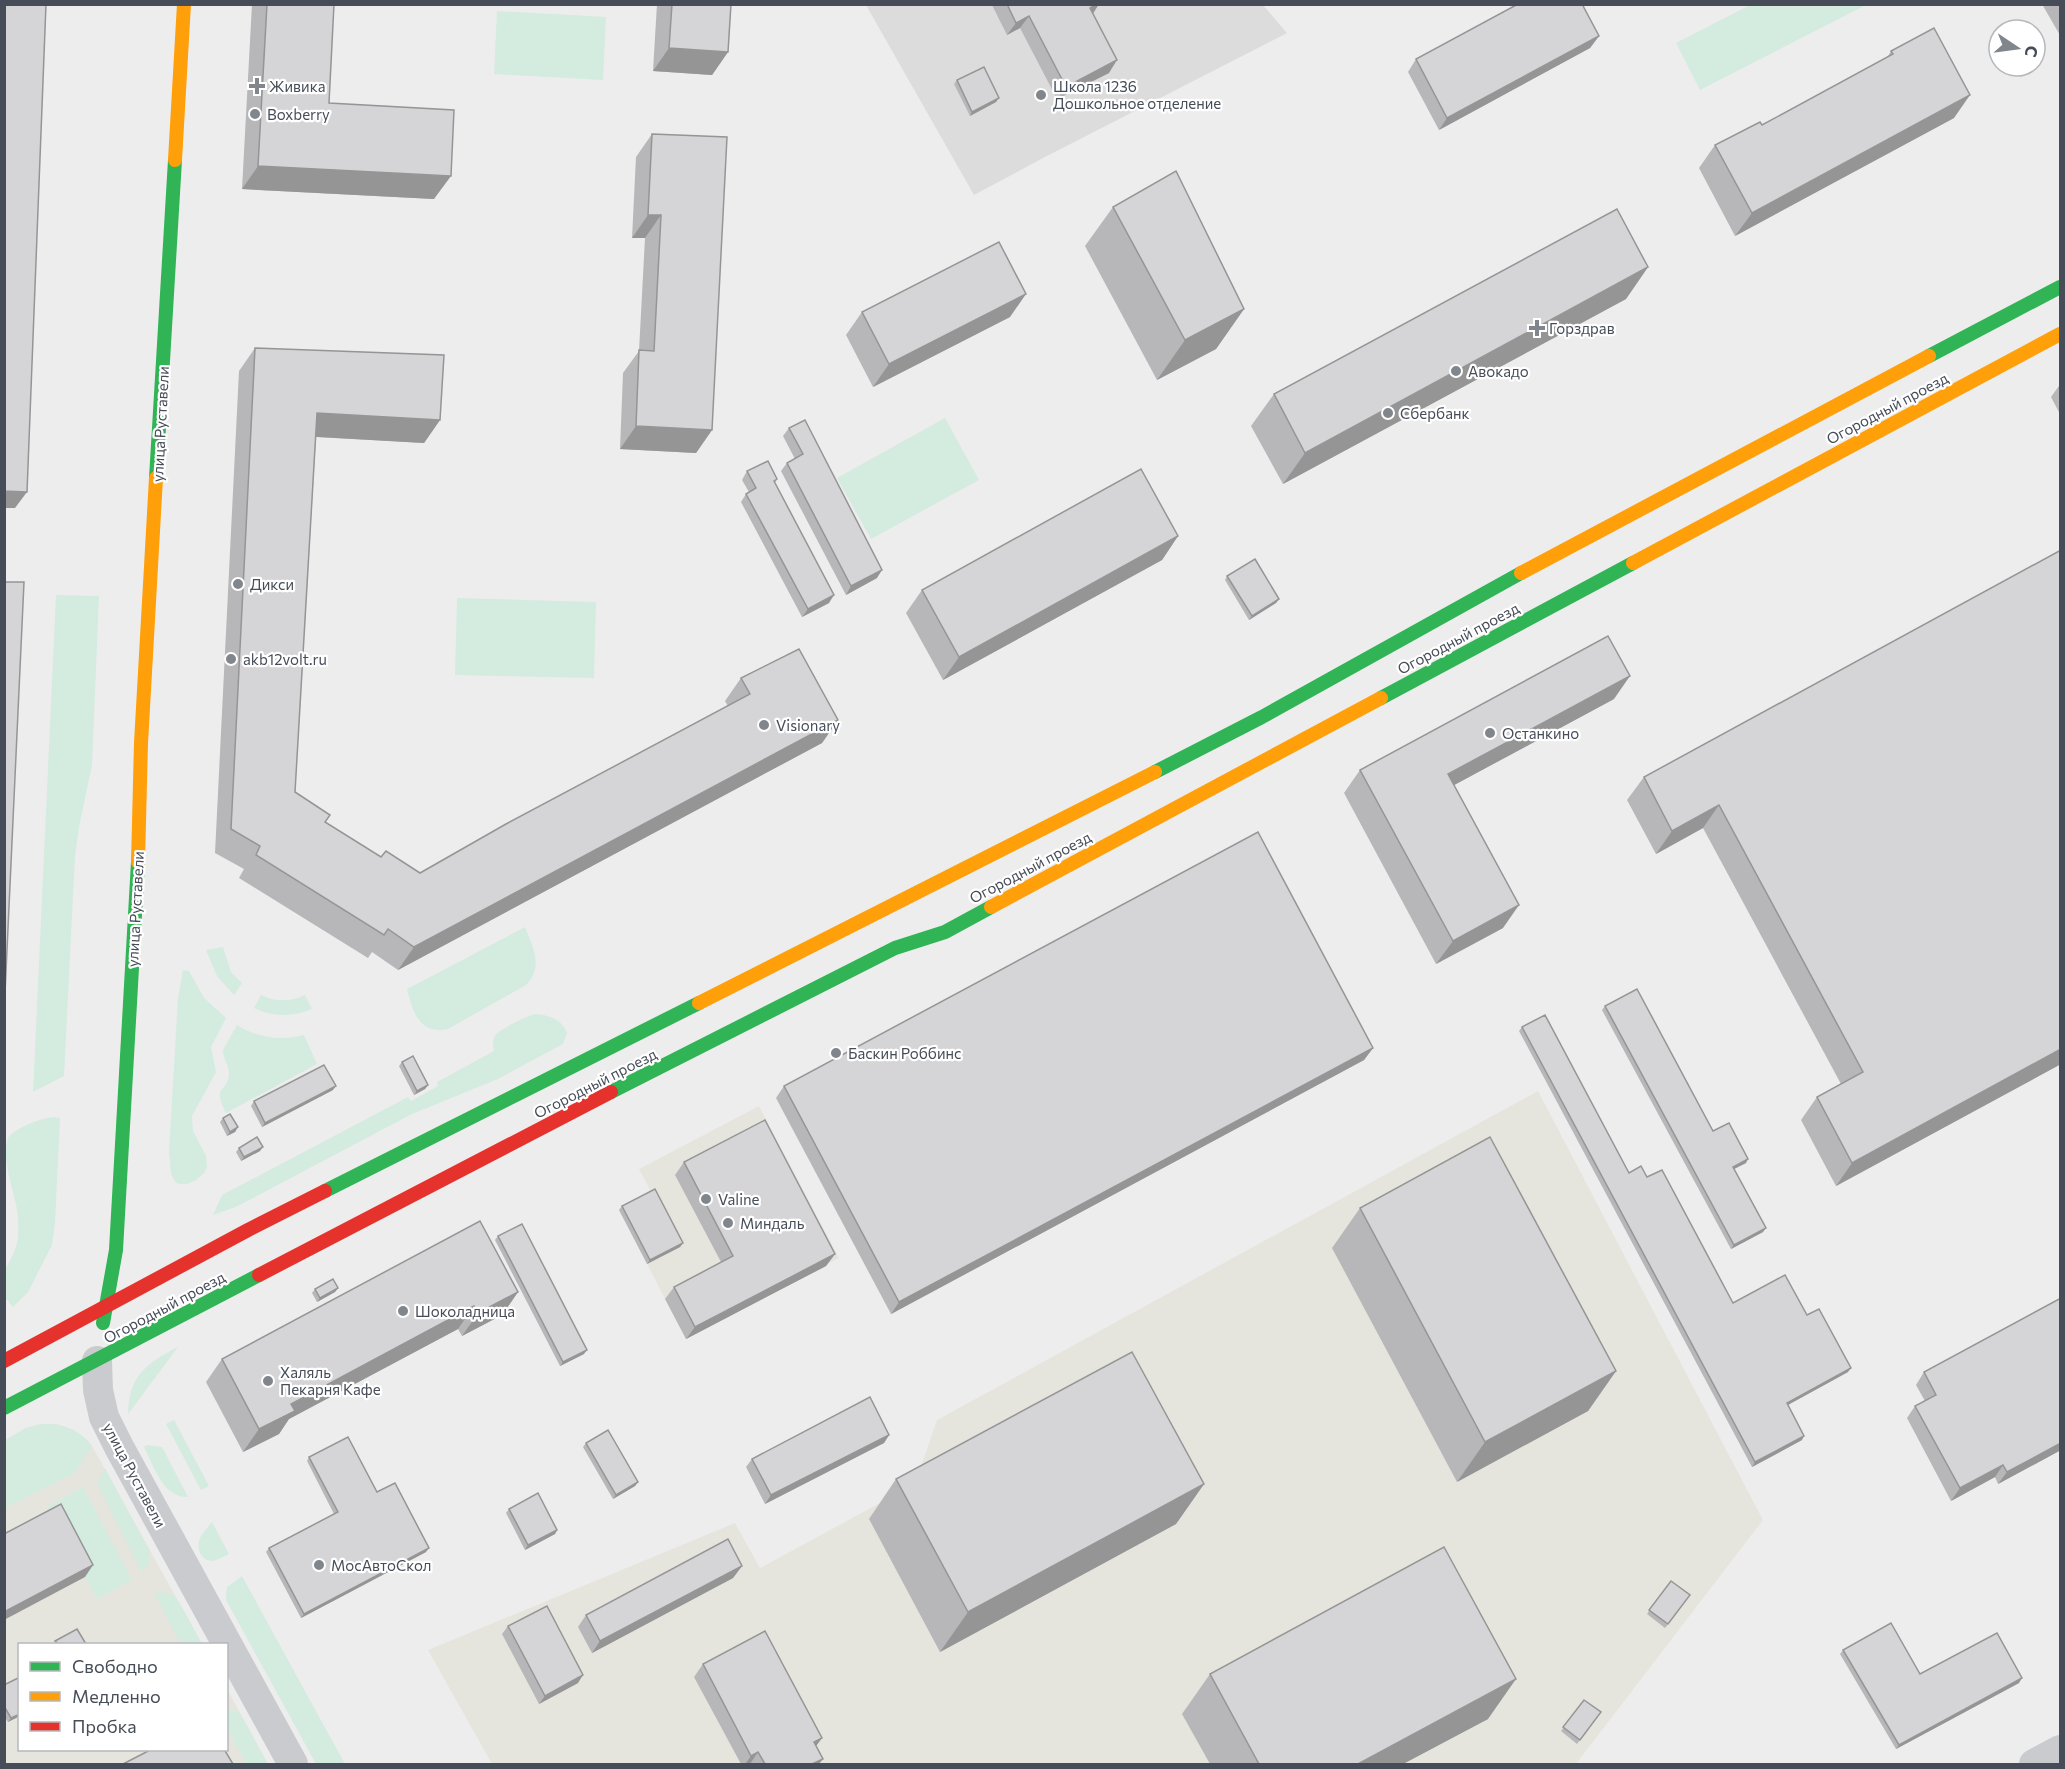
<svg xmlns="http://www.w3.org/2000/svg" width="2065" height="1769" font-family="Commissioner,sans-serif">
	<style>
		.commercial { fill: #e6e5dd }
		.education { fill: #dcdcdc }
		.green { fill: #d4ebe0 }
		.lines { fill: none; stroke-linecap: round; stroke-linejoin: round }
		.street { stroke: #c9cbce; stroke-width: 30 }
		.fast { stroke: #30b455; stroke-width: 14 }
		.slow { stroke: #ff9f0a; stroke-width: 14 }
		.jam { stroke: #e5322d; stroke-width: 14 }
		.wall { fill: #b7b7b9 }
		.shaded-wall { fill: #959596 }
		.building { fill: #d5d5d7; stroke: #959596; stroke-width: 1.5 }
		.poi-dot { fill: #81858c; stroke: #fff; stroke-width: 2 }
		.labels { text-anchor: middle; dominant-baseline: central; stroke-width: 4.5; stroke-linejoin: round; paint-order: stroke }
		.poi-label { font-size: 15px; fill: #464d58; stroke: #fff; text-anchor: start }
		.street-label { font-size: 15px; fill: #464d58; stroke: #fff }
	</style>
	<rect width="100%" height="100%" fill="#eeeded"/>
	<g class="commercial">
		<path d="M1538,1091L1763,1520L1576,1764H492L428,1650L735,1523L760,1568L915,1484L937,1420Z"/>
		<path d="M759,1106L839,1258L686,1339L647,1264L680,1247L639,1169Z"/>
		<path d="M41,1424H57L74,1430L91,1444L202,1644H20V1750H226L227,1689L268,1764H5V1440L26,1428Z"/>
	</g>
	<path class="education" d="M866,5H1263L1287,33L1043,158L974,195Z"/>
	<g class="green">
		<path d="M1750,5V4L1866,5L1700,90L1676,43Z"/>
		<path d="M497,11L606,17L603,80L494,74Z"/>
		<path d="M945,418L979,480L871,539L837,478Z"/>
		<path d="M56,595L99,596L92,765L79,827L75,856L64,1076L33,1092Z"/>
		<path d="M457,598L596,602L594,678L455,675Z"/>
		<path d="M525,927C533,947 544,967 526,985L448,1029C419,1035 413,1012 407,989Z"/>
		<path d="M223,947L231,972L242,983L234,995L217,976L206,950Z"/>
		<path d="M183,970L189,971L204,998L226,1018L211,1047L216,1072L192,1116L193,1131L206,1156L207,1167L205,1172L196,1180L187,1184H180L176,1183L171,1174L169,1152L178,998Z"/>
		<path d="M261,995C275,1002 291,1002 305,995L312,1009C293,1017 272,1017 254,1008Z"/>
		<path d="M535,1014C549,1015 562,1019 567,1033L563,1044L498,1079L412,1114L238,1206L213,1215L222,1195L408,1097L411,1101L438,1086L437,1082L494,1051C493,1046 492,1041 495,1036C499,1029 527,1016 535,1014Z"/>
		<path d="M237,1025C258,1038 280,1041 304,1035L317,1064L226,1113C211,1084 228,1094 229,1073C229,1065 223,1059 223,1050Z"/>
		<path d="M54,1117L60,1118L55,1223L52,1245L28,1292L13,1307C11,1304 6,1299 4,1296C3,1290 3,1273 6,1268C10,1260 15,1252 17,1243C19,1236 18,1227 18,1219C17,1195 0,1163 8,1138C14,1128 42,1118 54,1117Z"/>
		<path d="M178,1347L128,1414C128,1376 148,1362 178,1347Z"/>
		<path d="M174,1420L209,1486L201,1490L166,1424Z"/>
		<path d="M41,1424C62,1423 80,1429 92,1446L75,1473L5,1508V1440L26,1428Z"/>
		<path d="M147,1445L162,1447L188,1497C163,1498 154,1466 144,1447Z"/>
		<path d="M105,1468L149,1550V1563L142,1573L97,1483Z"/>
		<path d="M83,1487L132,1580L97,1599L48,1506Z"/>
		<path d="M212,1522L229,1554C224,1556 217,1561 211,1561C200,1560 196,1547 200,1538C203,1532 208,1527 212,1522Z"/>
		<path d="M242,1576L345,1764H316L226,1600L227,1587Z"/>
		<path d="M160,1592L172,1594L178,1600L202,1644H181L154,1593Z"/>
		<path d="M226,1708L236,1711L241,1715L268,1764H246L227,1728Z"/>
	</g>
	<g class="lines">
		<g class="street">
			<path d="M97,1361L98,1390L104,1417L119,1447L293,1764"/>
			<path d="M2034,1764L2060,1750"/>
		</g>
		<g class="fast">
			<path d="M1929,356L2060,287"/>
			<path d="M156,478L175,160"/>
			<path d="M1381,698L1633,563"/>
			<path d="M1155,772L1262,717L1521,573"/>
			<path d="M611,1092L895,948L945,932L991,907"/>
			<path d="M325,1191L699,1003"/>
			<path d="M103,1323L116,1250L138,862"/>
			<path d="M4,1408L259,1275"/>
		</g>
		<g class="slow">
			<path d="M175,160L184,4"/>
			<path d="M1633,563L2060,334"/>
			<path d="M1521,573L1929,356"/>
			<path d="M138,862L141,743L156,478"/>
			<path d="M991,907L1381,698"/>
			<path d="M699,1003L1155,772"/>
		</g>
		<g class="jam">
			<path d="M259,1275L611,1092"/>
			<path d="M4,1361L248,1230L325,1191"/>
		</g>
	</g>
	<g class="wall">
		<path d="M252,4H334L329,103L434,199L242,189Z"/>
		<path d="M657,4H731L728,52L712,75L653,71Z"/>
		<path d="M1099,4L1093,13L1109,73L1057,99L1020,28L1007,35L992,5Z"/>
		<path d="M2042,4H2061V37Z"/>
		<path d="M1599,36L1590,48L1439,130L1408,72L1416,59Z"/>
		<path d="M1891,51L1954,118L1735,236L1699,168L1715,145L1762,125L1887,58Z"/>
		<path d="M957,80L996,102L970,116L954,84Z"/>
		<path d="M652,134L712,430L696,453L620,449L623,373L639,351L645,238H632L636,157Z"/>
		<path d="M1113,207L1244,309L1216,349L1157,380L1085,246Z"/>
		<path d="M1648,267L1626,299L1283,484L1251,426L1274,394Z"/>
		<path d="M862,312L1010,317L873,387L846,335Z"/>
		<path d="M255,348L440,420L424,443L316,437L295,792L325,822L381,857L420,873L728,706L725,701L741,678L838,720L822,743L398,970L372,952L368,958L239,878L244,869L215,853L239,371Z"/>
		<path d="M2061,383V416L2051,397Z"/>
		<path d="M789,428L877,578L846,595L781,471L787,463L795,459L783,436Z"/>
		<path d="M747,471L777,479L775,483L829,603L802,617L741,502L746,494L749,492L742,480Z"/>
		<path d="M1178,536L1162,560L943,680L906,613L922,590Z"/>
		<path d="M2061,550V1064L1836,1186L1801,1120L1817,1097L1841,1084L1703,828L1656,854L1627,800L1644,777Z"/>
		<path d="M1227,576L1279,599L1276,603L1249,620L1225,580Z"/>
		<path d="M1614,699L1454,785L1503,928L1436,964L1344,793L1360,770Z"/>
		<path d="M1605,1006L1713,1131L1746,1163L1734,1169L1763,1232L1731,1249L1602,1010Z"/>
		<path d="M1522,1027L1629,1173L1647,1177L1733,1303L1807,1315L1848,1372L1788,1405L1802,1440L1752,1467L1519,1031Z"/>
		<path d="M1373,1048L1364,1060L891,1314L776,1098L784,1086Z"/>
		<path d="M402,1062L428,1085L425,1089L414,1095L399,1066Z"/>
		<path d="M333,1090L262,1127L251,1106L254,1101Z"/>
		<path d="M223,1118L238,1127L235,1132L227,1136L220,1122Z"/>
		<path d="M239,1148L260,1151L241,1161L236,1152Z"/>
		<path d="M684,1162L835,1254L826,1266L686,1339L665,1299L674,1287L721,1262L675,1175Z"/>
		<path d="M622,1206L683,1243L680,1247L647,1264L619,1210Z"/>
		<path d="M1360,1208L1616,1371L1588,1411L1457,1482L1332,1248Z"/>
		<path d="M498,1236L584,1354L560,1366L495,1240Z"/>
		<path d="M338,1288L335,1292L317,1302L312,1293L315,1289Z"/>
		<path d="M518,1292L502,1315L462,1336L458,1329L289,1419L279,1434L243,1452L206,1382L222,1359Z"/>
		<path d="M2061,1298V1450L1998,1484L1995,1477L1951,1501L1907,1418L1915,1406L1925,1401L1916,1385L1924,1372Z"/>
		<path d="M889,1435L884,1443L765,1504L746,1467L752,1459Z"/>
		<path d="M586,1443L638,1482L635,1486L613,1499L583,1447Z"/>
		<path d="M309,1457L377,1492L426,1552L301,1618L266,1552L269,1548L334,1514L307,1461Z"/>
		<path d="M896,1479L1204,1484L1176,1524L940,1652L869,1519Z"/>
		<path d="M509,1509L557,1530L555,1534L525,1550L506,1513Z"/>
		<path d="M742,1566L733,1578L592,1653L578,1627L586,1615Z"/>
		<path d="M1671,1581L1690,1595L1665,1628L1647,1614Z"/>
		<path d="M508,1626L578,1683L539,1704L502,1634Z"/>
		<path d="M1843,1650L1920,1674L2019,1683L1896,1749L1840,1654Z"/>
		<path d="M703,1664L822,1738L816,1746L819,1764H741L694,1677Z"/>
		<path d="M1210,1674L1488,1719L1403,1764H1210L1182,1714Z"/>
		<path d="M20,1677V1716L8,1722L4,1716V1685Z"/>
		<path d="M1584,1700L1601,1712L1577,1744L1561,1731Z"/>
	</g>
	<g class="shaded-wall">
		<path d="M1096,4H1099L1092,15L1090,8Z"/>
		<path d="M1029,16L1020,28L1007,35L1016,23Z"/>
		<path d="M1599,36L1590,48L1439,130L1447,118Z"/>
		<path d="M669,48L728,52L712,75L653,71Z"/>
		<path d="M1117,60L1109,73L1057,99L1066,87Z"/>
		<path d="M1970,95L1954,118L1735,236L1752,213Z"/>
		<path d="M999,98L996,102L970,116L972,112Z"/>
		<path d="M258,166L451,176L434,199L242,189Z"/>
		<path d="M648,215H661L645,238H632Z"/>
		<path d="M1648,267L1626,299L1283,484L1305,453Z"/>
		<path d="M1026,294L1010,317L873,387L889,364Z"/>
		<path d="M1244,309L1216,349L1157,380L1185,340Z"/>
		<path d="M317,413L440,420L424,443L301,436Z"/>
		<path d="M636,426L712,430L696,453L620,449Z"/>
		<path d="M4,491L27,492L15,508H4Z"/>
		<path d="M1178,536L1162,560L943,680L959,657Z"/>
		<path d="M882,570L877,578L846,595L851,586Z"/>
		<path d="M834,595L829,603L802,617L808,609Z"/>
		<path d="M1279,599L1276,603L1249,620L1252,616Z"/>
		<path d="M1630,676L1614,699L1432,797L1448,774Z"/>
		<path d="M838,720L822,743L398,970L414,947Z"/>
		<path d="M1719,805L1703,828L1656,854L1672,831Z"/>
		<path d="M1519,905L1503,928L1436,964L1453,941Z"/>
		<path d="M1373,1048L1364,1060L891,1314L899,1302Z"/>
		<path d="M2061,1049V1064L1836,1186L1852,1163Z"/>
		<path d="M428,1085L425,1089L414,1095L417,1091Z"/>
		<path d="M336,1086L333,1090L262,1127L265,1123Z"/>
		<path d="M238,1127L235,1132L227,1136L230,1132Z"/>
		<path d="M263,1147L260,1151L241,1161L244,1157Z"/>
		<path d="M1748,1159L1746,1163L1730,1171L1733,1167Z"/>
		<path d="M1766,1228L1763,1232L1731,1249L1734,1245Z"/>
		<path d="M683,1243L680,1247L647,1264L650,1260Z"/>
		<path d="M835,1254L826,1266L686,1339L695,1327Z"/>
		<path d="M338,1288L335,1292L317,1302L320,1298Z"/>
		<path d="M518,1292L502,1315L462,1336L478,1313Z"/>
		<path d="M474,1306L458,1329L289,1419L279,1434L243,1452L259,1429L291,1404Z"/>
		<path d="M587,1350L584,1354L560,1366L563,1362Z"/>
		<path d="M1851,1368L1848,1372L1784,1407L1787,1403Z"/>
		<path d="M1616,1371L1588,1411L1457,1482L1485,1442Z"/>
		<path d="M889,1435L884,1443L765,1504L771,1495Z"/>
		<path d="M1804,1436L1802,1440L1752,1467L1755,1462Z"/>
		<path d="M2061,1443V1450L1998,1484L2007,1472Z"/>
		<path d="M2003,1465L1995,1477L1951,1501L1960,1488Z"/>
		<path d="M638,1482L635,1486L613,1499L616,1495Z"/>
		<path d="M1204,1484L1176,1524L940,1652L968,1612Z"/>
		<path d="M557,1530L555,1534L525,1550L528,1545Z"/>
		<path d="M429,1548L426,1552L301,1618L304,1614Z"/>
		<path d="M93,1565L85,1577L4,1620V1612Z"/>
		<path d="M742,1566L733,1578L592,1653L600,1641Z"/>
		<path d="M583,1675L578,1683L539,1704L545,1696Z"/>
		<path d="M2022,1678L2019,1683L1896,1749L1899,1745Z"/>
		<path d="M1516,1679L1488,1719L1403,1764H1358Z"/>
		<path d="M20,1714V1716L8,1722L11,1718Z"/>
		<path d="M822,1738L813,1750L814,1742Z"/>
		<path d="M758,1752L750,1764H745L751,1756Z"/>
		<path d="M823,1759L819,1764H812Z"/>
	</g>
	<g class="building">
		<path d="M4,4H46L27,492L4,491Z"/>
		<path d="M267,4H334L329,103L454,110L451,176L258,166Z"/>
		<path d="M672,4H731L728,52L669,48Z"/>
		<path d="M1007,4H1096L1090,8L1117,60L1066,87L1029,16L1016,23Z"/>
		<path d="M1518,4H1582L1599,36L1447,118L1416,59Z"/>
		<path d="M1934,28L1970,95L1752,213L1715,145L1760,122L1762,125L1893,54L1891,51Z"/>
		<path d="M984,67L999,98L972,112L957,80Z"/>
		<path d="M652,134L727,137L712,430L636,426L639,350L654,351L661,215H648Z"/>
		<path d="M1176,171L1244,309L1185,340L1113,207Z"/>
		<path d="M1617,209L1648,267L1305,453L1274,394Z"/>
		<path d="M999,242L1026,294L889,364L862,312Z"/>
		<path d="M255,348L444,355L440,420L317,413L295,792L330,815L325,822L381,857L386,851L420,873L506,824L750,694L741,678L799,649L838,720L414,947L388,929L384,935L256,855L260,846L231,829Z"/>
		<path d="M805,420L882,570L851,586L787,463L803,454L789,428Z"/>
		<path d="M768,461L777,479L774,481L834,595L808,609L746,494L756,488L747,471Z"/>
		<path d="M1141,469L1178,536L959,657L922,590Z"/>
		<path d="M2061,550V1049L1852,1163L1817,1097L1863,1072L1719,805L1672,831L1644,777Z"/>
		<path d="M1255,559L1279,599L1252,616L1227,576Z"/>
		<path d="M4,582H24L4,1015Z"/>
		<path d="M1608,636L1630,676L1448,774L1519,905L1453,941L1360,770Z"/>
		<path d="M1258,832L1373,1048L899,1302L784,1086Z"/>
		<path d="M1637,989L1713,1131L1729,1123L1748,1159L1733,1167L1766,1228L1734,1245L1605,1006Z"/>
		<path d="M1545,1015L1629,1173L1641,1166L1647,1177L1662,1170L1733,1303L1785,1275L1807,1315L1819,1309L1851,1368L1787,1403L1804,1436L1755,1462L1522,1027Z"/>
		<path d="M413,1056L428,1085L417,1091L402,1062Z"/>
		<path d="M324,1065L336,1086L265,1123L254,1101Z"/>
		<path d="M230,1114L238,1127L230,1132L223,1118Z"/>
		<path d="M765,1120L835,1254L695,1327L674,1287L733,1256L684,1162Z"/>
		<path d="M257,1137L263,1147L244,1157L239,1148Z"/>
		<path d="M1490,1137L1616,1371L1485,1442L1360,1208Z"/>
		<path d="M655,1189L683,1243L650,1260L622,1206Z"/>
		<path d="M480,1221L518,1292L478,1313L474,1306L291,1404L295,1411L259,1429L222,1359Z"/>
		<path d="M522,1224L587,1350L563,1362L498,1236Z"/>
		<path d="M333,1279L338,1288L320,1298L315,1289Z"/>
		<path d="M2061,1298V1443L2007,1472L2003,1465L1960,1488L1915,1406L1936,1395L1924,1372Z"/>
		<path d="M1132,1352L1204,1484L968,1612L896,1479Z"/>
		<path d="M870,1397L889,1435L771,1495L752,1459Z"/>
		<path d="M608,1430L638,1482L616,1495L586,1443Z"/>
		<path d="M348,1437L377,1492L395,1483L429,1548L304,1614L269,1548L338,1512L309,1457Z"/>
		<path d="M538,1493L557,1530L528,1545L509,1509Z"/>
		<path d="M61,1504L93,1565L4,1612V1534Z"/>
		<path d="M728,1539L742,1566L600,1641L586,1615Z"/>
		<path d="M1444,1547L1516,1679L1358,1764H1259L1210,1674Z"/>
		<path d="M1671,1581L1690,1595L1668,1624L1649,1610Z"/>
		<path d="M547,1606L583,1675L545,1696L508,1626Z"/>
		<path d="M1891,1623L1920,1674L1997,1633L2022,1678L1899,1745L1843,1650Z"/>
		<path d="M77,1629L86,1644H58L55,1641Z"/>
		<path d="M765,1631L822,1738L814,1742L823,1759L812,1764H765L758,1752L751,1756L703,1664Z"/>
		<path d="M20,1677V1714L11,1718L4,1706V1685Z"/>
		<path d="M1584,1700L1601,1712L1580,1740L1563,1727Z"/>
		<path d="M152,1749H224L233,1764H123Z"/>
	</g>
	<g class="poi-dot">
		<path d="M254 77h6v6h6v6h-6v6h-6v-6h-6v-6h6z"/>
		<circle cx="1041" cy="95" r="6"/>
		<circle cx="255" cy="114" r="6"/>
		<path d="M1534 319h6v6h6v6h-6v6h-6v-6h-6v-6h6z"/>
		<circle cx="1456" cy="371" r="6"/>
		<circle cx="1388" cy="413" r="6"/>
		<circle cx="238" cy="584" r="6"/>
		<circle cx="231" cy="659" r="6"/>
		<circle cx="764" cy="725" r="6"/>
		<circle cx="1490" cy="733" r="6"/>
		<circle cx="836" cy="1053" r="6"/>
		<circle cx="706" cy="1199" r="6"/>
		<circle cx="728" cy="1223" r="6"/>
		<circle cx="403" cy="1311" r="6"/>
		<circle cx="268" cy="1381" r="6"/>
		<circle cx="319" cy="1565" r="6"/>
	</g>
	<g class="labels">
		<g class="poi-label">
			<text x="269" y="86">Живика</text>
			<text x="1053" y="86">Школа 1236<tspan x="1053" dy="17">Дошкольное отделение</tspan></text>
			<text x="267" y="114">Boxberry</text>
			<text x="1549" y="328">Горздрав</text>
			<text x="1468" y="371">Авокадо</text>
			<text x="1400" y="413">Сбербанк</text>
			<text x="250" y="584">Дикси</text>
			<text x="243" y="659">akb12volt.ru</text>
			<text x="776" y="725">Visionary</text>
			<text x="1502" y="733">Останкино</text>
			<text x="848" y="1053">Баскин Роббинс</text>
			<text x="718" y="1199">Valine</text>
			<text x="740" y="1223">Миндаль</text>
			<text x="415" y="1311">Шоколадница</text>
			<text x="280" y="1372">Халяль<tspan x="280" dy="17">Пекарня Кафе</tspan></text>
			<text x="331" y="1565">МосАвтоСкол</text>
		</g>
		<g class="street-label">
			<text transform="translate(1887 408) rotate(-28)">Огородный проезд</text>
			<text transform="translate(160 424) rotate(-87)">улица Руставели</text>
			<text transform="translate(1458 638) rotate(-28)">Огородный проезд</text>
			<text transform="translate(1030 867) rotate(-28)">Огородный проезд</text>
			<text transform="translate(135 909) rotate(-87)">улица Руставели</text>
			<text transform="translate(595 1083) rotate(-27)">Огородный проезд</text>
			<text transform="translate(164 1307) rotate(-28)">Огородный проезд</text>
			<text transform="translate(135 1475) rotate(62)">улица Руставели</text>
		</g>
	</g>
	<rect width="2065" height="1769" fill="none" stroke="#464d58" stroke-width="12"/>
	<rect x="18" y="1643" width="210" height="108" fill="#ffffff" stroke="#b5b8bc" stroke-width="1.5"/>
	<rect x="30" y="1662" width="30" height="9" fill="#30b455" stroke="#b5b8bc" stroke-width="1.5"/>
	<text x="72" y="1673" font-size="18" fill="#464d58">Свободно</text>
	<rect x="30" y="1692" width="30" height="9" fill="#ff9f0a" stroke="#b5b8bc" stroke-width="1.5"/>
	<text x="72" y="1703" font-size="18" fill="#464d58">Медленно</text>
	<rect x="30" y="1722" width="30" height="9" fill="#e5322d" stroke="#b5b8bc" stroke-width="1.5"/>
	<text x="72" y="1733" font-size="18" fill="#464d58">Пробка</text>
	<g transform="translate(2017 48) rotate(103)"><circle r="28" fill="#ffffff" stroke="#b5b8bc" stroke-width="1.5"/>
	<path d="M0-4.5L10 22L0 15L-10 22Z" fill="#81858c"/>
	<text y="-9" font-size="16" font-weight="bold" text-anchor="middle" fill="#464d58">С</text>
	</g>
</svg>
